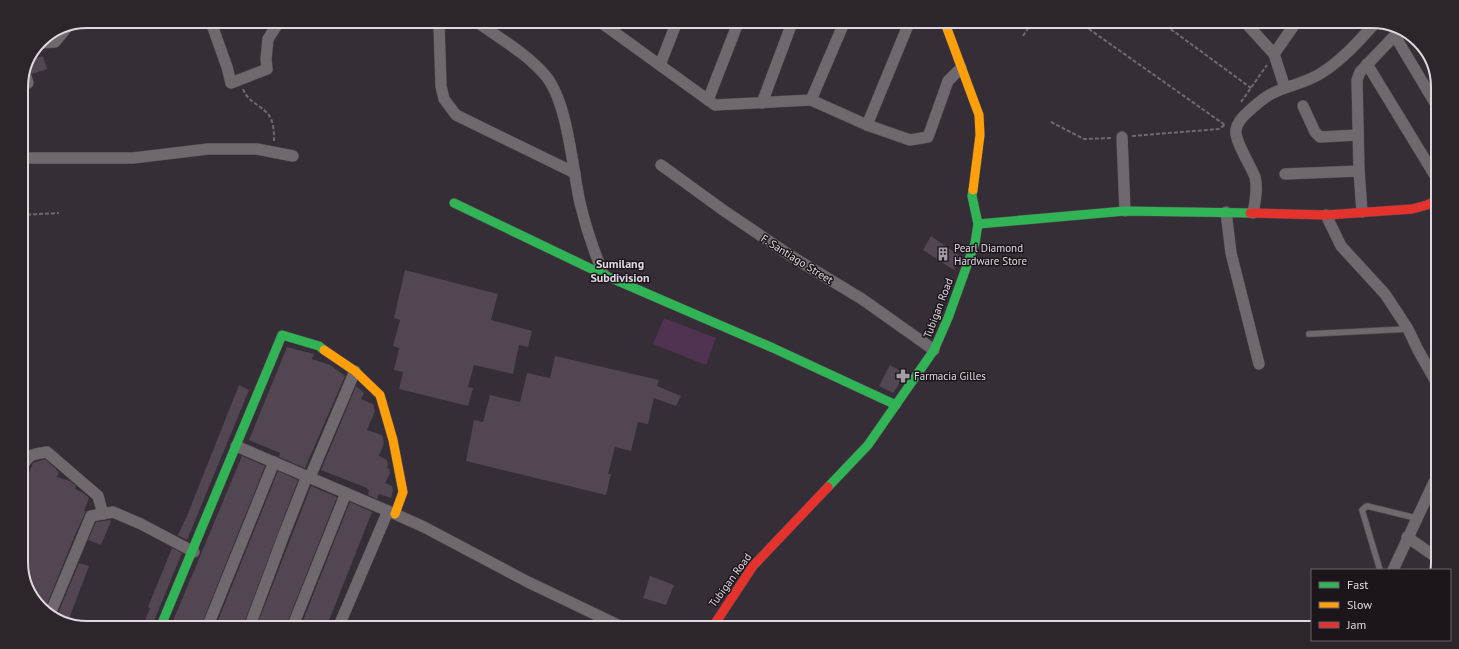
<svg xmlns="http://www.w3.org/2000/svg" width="1459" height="649" font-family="'PT Sans',sans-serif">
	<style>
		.green { fill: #503351 }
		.building { fill: #514652 }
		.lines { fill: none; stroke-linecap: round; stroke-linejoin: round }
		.lane-casing { stroke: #504950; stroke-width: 7 }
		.street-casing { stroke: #504950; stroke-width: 12 }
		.fast-casing { stroke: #504950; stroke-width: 10 }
		.slow-casing { stroke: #504950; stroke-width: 10 }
		.jam-casing { stroke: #504950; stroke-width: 10 }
		.path { stroke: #6f6a6f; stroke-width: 2; stroke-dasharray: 4 2; stroke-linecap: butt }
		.lane { stroke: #6f696f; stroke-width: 5.5 }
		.street { stroke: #6f696f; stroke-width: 11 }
		.fast { stroke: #30b455; stroke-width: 9 }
		.slow { stroke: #ff9f0a; stroke-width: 9 }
		.jam { stroke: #e5322d; stroke-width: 9 }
		.labels { text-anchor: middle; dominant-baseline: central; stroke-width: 3; stroke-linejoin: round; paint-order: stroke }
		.poi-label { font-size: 11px; fill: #e0d7e0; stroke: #1c151c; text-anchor: start }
		.street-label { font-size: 11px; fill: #e0d7e0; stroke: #1c151c }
		.neighbourhood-label { font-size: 12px; font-weight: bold; fill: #e0d7e0; stroke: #1c151c }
		.rim { fill: none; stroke: #e0d7e0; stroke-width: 2 }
	</style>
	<rect width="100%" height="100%" fill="#352e36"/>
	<path class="green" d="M664,318L716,338L706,365L653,344Z"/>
	<g class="building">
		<path d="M43,56L47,69L32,74L28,68L32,59Z"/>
		<path d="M931,236L960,256L954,270L923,250Z"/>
		<path d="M405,270L498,294L491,320L532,331L528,347L519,345L513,374L474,365L468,387L473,388L468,406L399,389L403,372L394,370L399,348L393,346L400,320L394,318Z"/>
		<path d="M287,347L314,354L312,359L330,365L345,376L305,468L279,457L280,453L249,440Z"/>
		<path d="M555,356L659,380L657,386L681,396L676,406L654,398L648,424L638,422L631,451L615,447L608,474H611L606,495L466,461L474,420L483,422L490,395L520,402L527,373L550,378Z"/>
		<path d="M890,365L906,374L893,393L879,386Z"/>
		<path d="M239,385L249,390L187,540L178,535L187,516Z"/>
		<path d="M356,386L364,393L361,399L373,404L375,411L367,430L382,435L384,443L379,456L387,460L388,465L387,468L389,469L390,473L385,483L392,486L393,491L391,498L379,494L377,499L368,495L369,490L367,489V488L321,470Z"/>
		<path d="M242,456L265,466L200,628H170Z"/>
		<path d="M45,459L56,469V470L59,472L57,477L70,481L76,486L75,489L83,493L89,498L84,511H86L75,535L45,609L32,599L21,566V477L26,479L33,463Z"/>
		<path d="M278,471L298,480L242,628H215Z"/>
		<path d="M311,486L337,497L285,628H256Z"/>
		<path d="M350,502L372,512L326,628H300Z"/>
		<path d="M109,520L111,521L101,545L88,540L96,522Z"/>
		<path d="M172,548L182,553L151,628H142L150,608L148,607Z"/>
		<path d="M79,563L89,566L67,624L62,623L56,618Z"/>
		<path d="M650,576L674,585L666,605L643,598Z"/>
	</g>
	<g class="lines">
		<g class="lane-casing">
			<g id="lane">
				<path d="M1309,334L1408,329"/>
				<path d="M1380,570L1362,510L1367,506L1416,518"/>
			</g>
		</g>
		<g class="street-casing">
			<g id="street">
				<path d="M1244,21L1274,54L1285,88"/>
				<path d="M480,24C502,40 527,54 545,75C568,102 572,167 580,203C586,228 594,252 604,275"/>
				<path d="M603,24L715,105L811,100L867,125L910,140L928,137L948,81L961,68"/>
				<path d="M212,25L227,67L231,83L267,69L266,59L268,39L277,25"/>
				<path d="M439,25L441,86L444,99L456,115L575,173"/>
				<path d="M1395,36L1438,108"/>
				<path d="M39,43L55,42L68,26"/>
				<path d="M1274,54L1297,21"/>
				<path d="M1367,64L1437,179"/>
				<path d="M660,65L676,24"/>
				<path d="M25,74L28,83"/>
				<path d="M708,100L738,23"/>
				<path d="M811,100L844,23"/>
				<path d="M762,103L792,23"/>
				<path d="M1303,106L1315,132L1320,137L1358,135"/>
				<path d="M867,125L909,23"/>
				<path d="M1122,137L1125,211"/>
				<path d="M21,158H133L208,149H257L293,156"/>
				<path d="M661,165L723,210L791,256L862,299L934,350"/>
				<path d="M1285,174L1359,171"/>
				<path d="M1226,212L1231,253L1259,364"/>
				<path d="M1362,212L1359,171L1357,80L1360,72L1401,29"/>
				<path d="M1253,213C1255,202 1258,189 1255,177C1251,166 1234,140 1236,130C1237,123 1243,116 1249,111C1257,104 1264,97 1273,93C1291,84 1305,84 1323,72C1343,59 1360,40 1376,22"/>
				<path d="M1326,215L1341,246L1385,294L1408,329L1418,350L1435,380"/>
				<path d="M236,446L395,514L424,527L528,582L624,628"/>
				<path d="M21,469C28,455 31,454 47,452L98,496L103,514"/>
				<path d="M310,477L355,371"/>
				<path d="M1407,537L1433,555"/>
				<path d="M1393,570L1434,482"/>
				<path d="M50,614L91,516L113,512L141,524L194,552"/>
				<path d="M207,628L274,462"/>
				<path d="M249,628L283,537L307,476"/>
				<path d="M292,628L346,493"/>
				<path d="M338,628L388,511"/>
			</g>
		</g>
		<g class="fast-casing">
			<g id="fast">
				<path d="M454,203L604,275L773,348L896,405"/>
				<path d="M978,224L1125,211L1250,213"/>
				<path d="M828,487L868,445L934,350L948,318L975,243L978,224L972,196L973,190"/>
				<path d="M160,628L282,335L319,346L324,350"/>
			</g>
		</g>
		<g class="slow-casing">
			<g id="slow">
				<path d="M945,23L979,115L980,135L973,190"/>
				<path d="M324,350L355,371L380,395L393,440L403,492L395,514"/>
			</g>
		</g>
		<g class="jam-casing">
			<g id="jam">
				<path d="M1250,213L1326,215L1412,209L1427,205L1437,200"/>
				<path d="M712,628L753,566L828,487"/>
			</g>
		</g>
		<g class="path">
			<path d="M1079,22L1225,125"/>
			<path d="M1161,22L1251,88"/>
			<path d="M1023,36L1032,22"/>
			<path d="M243,89C248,102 259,104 268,114C274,121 274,133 274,142"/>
			<path d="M1241,102L1267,65"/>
			<path d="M1051,122L1084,139L1112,138"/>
			<path d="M1132,136L1219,129L1226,124"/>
			<path d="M21,215L59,213"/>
		</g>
		<use href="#lane" class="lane"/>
		<use href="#street" class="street"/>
		<use href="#fast" class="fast"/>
		<use href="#slow" class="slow"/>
		<use href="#jam" class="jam"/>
	</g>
	<defs>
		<g id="building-bare" transform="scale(1.08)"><path d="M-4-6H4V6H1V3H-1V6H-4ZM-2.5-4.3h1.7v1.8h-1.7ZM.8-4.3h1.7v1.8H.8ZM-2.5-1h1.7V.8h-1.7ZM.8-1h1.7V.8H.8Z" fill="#a49ca4" stroke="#1c151c" stroke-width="2.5" paint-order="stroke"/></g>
		<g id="pharmacy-bare" transform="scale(1.08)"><path d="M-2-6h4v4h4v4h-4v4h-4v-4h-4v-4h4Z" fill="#a49ca4" stroke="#1c151c" stroke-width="2.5" paint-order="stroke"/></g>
	</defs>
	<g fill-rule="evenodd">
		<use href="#building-bare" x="943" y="254"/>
		<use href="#pharmacy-bare" x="903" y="376"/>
	</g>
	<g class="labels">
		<g class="poi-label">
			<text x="954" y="248">Pearl Diamond<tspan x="954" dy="13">Hardware Store</tspan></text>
			<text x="914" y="376">Farmacia Gilles</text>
		</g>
		<g class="street-label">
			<text transform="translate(797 259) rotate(32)">F. Santiago Street</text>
			<text transform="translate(938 308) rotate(-69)">Tubigan Road</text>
			<text transform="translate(730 580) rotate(-54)">Tubigan Road</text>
		</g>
		<g class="neighbourhood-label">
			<text x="620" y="263">Sumilang<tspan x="620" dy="14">Subdivision</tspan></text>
		</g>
	</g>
	<path d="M0 0H1459V649H0ZM87 28H1372A59 59 0 0 1 1431 87V562A59 59 0 0 1 1372 621H87A59 59 0 0 1 28 562V87A59 59 0 0 1 87 28Z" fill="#2c252c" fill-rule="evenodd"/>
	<path class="rim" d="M87 28H1372A59 59 0 0 1 1431 87V562A59 59 0 0 1 1372 621H87A59 59 0 0 1 28 562V87A59 59 0 0 1 87 28Z"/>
	<rect x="1311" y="569" width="140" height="72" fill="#1c151c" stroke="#6a636a"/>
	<rect x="1319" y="582" width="20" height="6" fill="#30b455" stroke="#6a636a"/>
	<text x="1347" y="589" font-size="12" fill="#e0d7e0">Fast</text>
	<rect x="1319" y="602" width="20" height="6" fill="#ff9f0a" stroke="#6a636a"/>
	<text x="1347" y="609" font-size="12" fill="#e0d7e0">Slow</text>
	<rect x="1319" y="622" width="20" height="6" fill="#e5322d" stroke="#6a636a"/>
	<text x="1347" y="629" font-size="12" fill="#e0d7e0">Jam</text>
</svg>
